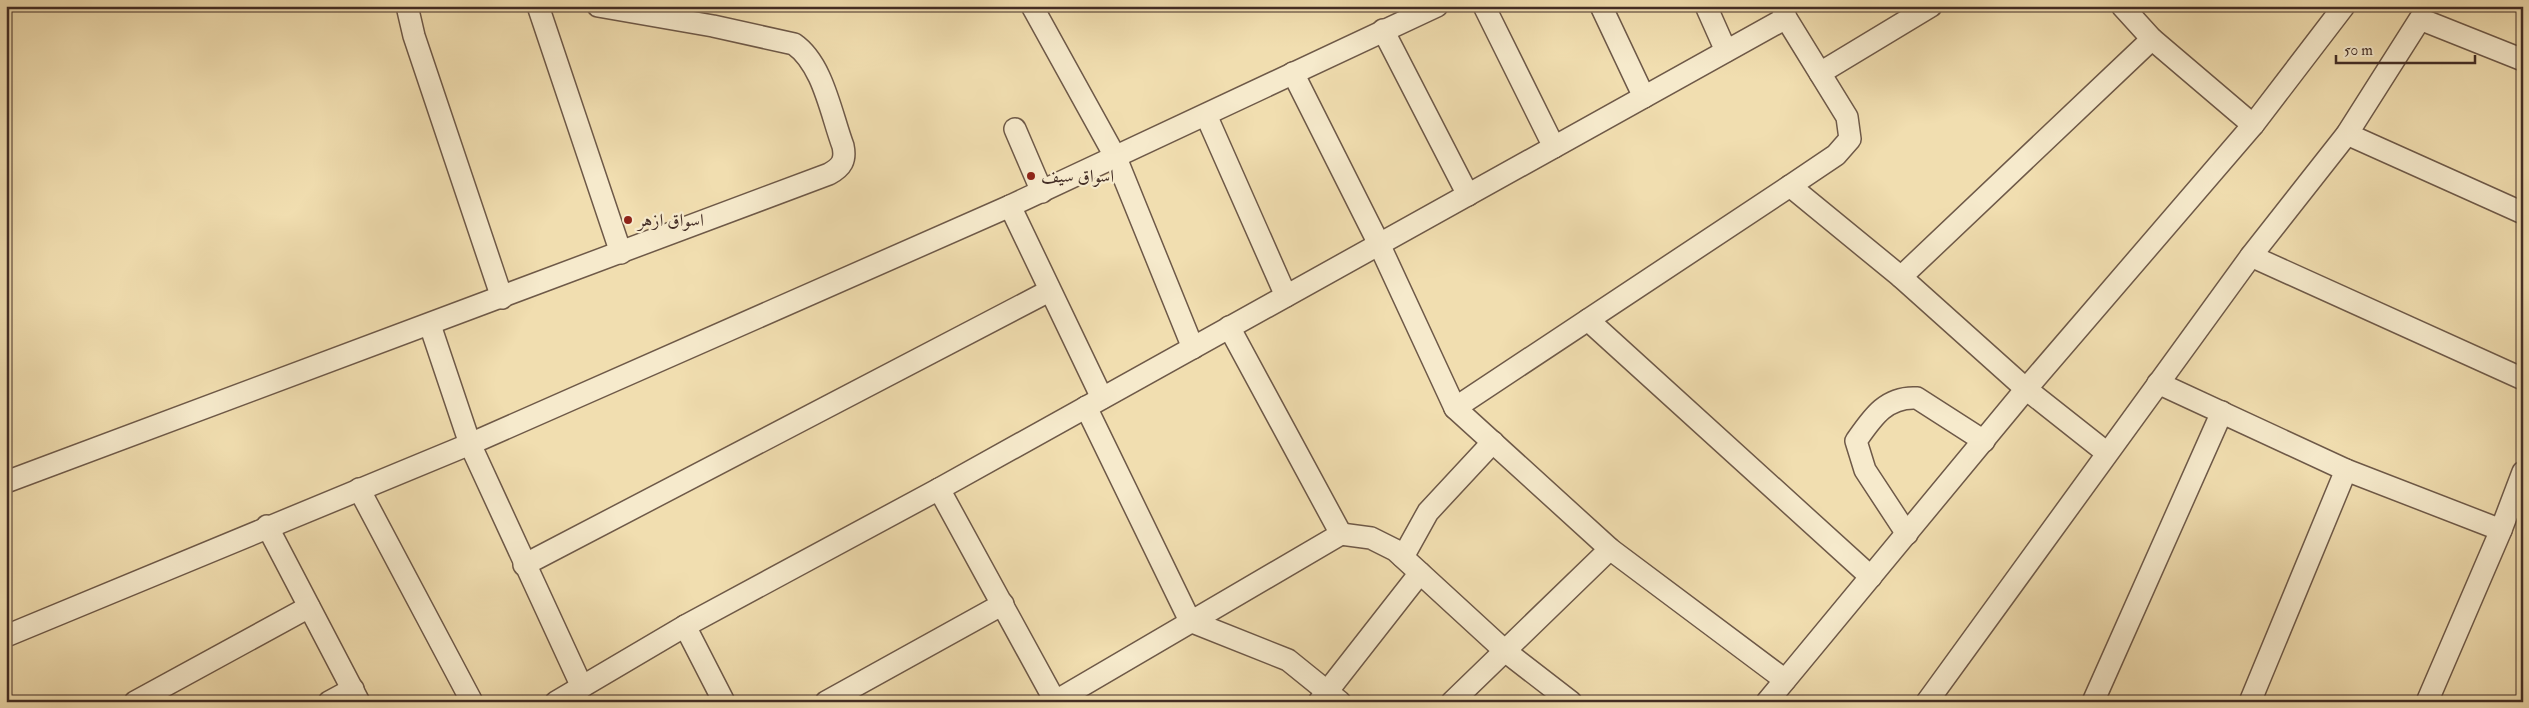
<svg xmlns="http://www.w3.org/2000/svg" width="2529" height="708" font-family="'IM FELL Double Pica',Amiri,serif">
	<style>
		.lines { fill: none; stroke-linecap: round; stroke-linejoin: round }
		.minor-casing { stroke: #6e5948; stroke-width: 24 }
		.minor { stroke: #f6eacc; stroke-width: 21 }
		.poi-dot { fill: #8f2418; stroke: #f6eacc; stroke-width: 2 }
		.labels { text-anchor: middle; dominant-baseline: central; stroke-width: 4.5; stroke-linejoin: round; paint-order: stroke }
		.poi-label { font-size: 18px; fill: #432d25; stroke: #f6eacc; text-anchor: start }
	</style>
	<rect width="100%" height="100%" fill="#f1deb0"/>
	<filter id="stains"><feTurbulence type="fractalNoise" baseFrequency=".004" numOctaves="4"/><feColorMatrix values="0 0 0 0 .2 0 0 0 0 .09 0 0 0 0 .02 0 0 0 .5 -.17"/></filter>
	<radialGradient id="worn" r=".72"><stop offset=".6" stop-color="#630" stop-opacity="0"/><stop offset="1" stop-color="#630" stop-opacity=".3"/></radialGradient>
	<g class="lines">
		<g class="minor-casing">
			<g id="minor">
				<path d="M407,6L414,36L502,298"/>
				<path d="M538,6L621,253"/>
				<path d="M1032,6L1116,158L1193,348"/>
				<path d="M1484,6L1554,147"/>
				<path d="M1601,6L1644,97"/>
				<path d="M1706,6L1726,51"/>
				<path d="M2122,6L2152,39L2253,125"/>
				<path d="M1383,30L1468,195"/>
				<path d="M1293,73L1379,244L1455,408L1610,549L1785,680"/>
				<path d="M1820,73L1931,6"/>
				<path d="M1206,115L1286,296"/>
				<path d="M1015,129L1042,192"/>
				<path d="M2347,134L2523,213"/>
				<path d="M1790,186L1901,277L2026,389L2107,453"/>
				<path d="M1010,206L1102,398"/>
				<path d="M2251,256L2523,379"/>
				<path d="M1901,277L2152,39"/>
				<path d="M1588,320L1871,577"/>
				<path d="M430,325L470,444L582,687"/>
				<path d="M1229,327L1341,534"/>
				<path d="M2158,383L2346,470L2501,530"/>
				<path d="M1086,407L1190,621L1288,660L1340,702"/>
				<path d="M1455,408L1790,186L1836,155L1850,139L1847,117L1786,18L1782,6"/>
				<path d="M6,482L829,174C842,167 846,160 843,146C831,114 823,64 794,44L713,26L598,6"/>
				<path d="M359,489L472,702"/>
				<path d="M939,489L1055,701"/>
				<path d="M267,526L359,702"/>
				<path d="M1907,534L1865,470L1856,441C1872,418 1886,396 1917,398L1984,441"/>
				<path d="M1403,557L1428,512L1493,442"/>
				<path d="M524,565L1049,291"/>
				<path d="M685,626L724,702"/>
				<path d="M6,636L470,444L1010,206L1437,6"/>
				<path d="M135,702L309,607"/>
				<path d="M329,702L353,689"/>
				<path d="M556,702L685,626L939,489L1786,18"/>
				<path d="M826,702L1003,604"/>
				<path d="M1054,702L1341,534L1371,538L1395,550L1505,651L1571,702"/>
				<path d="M1319,702L1420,573"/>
				<path d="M1452,702L1610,549"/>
				<path d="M1767,702L2026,389L2253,125L2344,6"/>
				<path d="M1927,702L2251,256L2347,134L2420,19L2523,60"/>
				<path d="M2093,702L2222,412"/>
				<path d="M2250,702L2346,470"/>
				<path d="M2427,702L2501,530L2523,472"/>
			</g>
		</g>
		<use href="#minor" class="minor"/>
	</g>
	<g class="poi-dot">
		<circle cx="1031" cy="176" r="5"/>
		<circle cx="628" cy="220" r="5"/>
	</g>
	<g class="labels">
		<g class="poi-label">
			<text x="1041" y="176">اسواق سيف</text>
			<text x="638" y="220">اسواق ازهر</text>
		</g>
	</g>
	<rect width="2529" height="708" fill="none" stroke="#f1deb0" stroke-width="25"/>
	<rect x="8" y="8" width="2514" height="693" fill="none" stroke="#432d25" stroke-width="2.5"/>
	<rect x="12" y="12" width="2504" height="683" fill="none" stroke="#432d25"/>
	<path d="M2336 55v8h139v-8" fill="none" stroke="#432d25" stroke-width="2.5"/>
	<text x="2344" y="55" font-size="15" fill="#432d25" stroke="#f6eacc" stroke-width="4" paint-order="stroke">50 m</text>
	<rect width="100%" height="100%" filter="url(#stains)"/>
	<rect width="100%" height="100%" fill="url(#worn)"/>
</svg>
